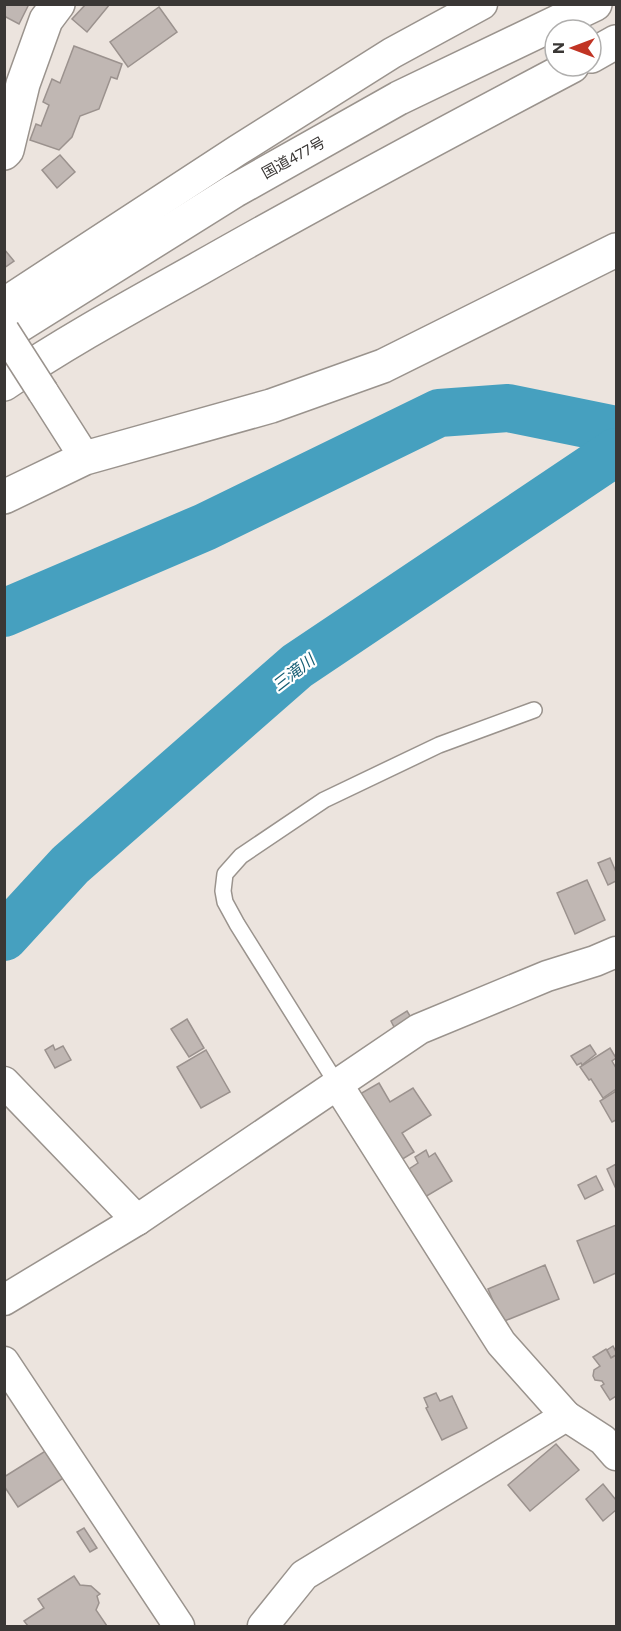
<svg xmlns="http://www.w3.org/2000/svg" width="621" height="1631" font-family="Commissioner,'Noto Sans JP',sans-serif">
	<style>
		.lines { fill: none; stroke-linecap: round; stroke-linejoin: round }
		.river { stroke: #46a0bf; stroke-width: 48 }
		.building { fill: #c0b7b3; stroke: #9b928e; stroke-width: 1.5 }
		.lane-casing { stroke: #9a938d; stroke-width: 18 }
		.street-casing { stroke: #9a938d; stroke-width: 33 }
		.secondary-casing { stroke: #9a938d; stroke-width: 36 }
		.highway-casing { stroke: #9a938d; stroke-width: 36 }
		.lane { stroke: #fff; stroke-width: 15 }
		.street { stroke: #fff; stroke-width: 30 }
		.secondary { stroke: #fff; stroke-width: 33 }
		.highway { stroke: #fff; stroke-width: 33 }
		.street-bridge-casing { stroke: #9a938d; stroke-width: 33; stroke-linecap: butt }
		.street-bridge { stroke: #fff; stroke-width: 30 }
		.labels { text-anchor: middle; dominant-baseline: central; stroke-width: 4.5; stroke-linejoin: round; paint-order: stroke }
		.street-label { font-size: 15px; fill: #3a3735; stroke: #fff }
		.water-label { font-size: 16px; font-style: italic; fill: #165e74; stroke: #fff }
	</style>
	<rect width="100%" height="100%" fill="#ece4de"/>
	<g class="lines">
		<g class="river">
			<path d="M4,613L205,527L439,413L508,408L616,430"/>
			<path d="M4,937L70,865L297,666L616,452"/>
		</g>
	</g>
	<g class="building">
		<path d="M4,4H29L19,24L4,16Z"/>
		<path d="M86,4H110L87,32L72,19Z"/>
		<path d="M159,7L177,32L128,67L110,42Z"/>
		<path d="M74,46L122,64L117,79L111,77L99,109L80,116L72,137L59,150L30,140L36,124L41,126L49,105L43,102L52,79L60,83Z"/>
		<path d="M60,155L75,172L57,188L42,170Z"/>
		<path d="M4,249L14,261L4,268Z"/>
		<path d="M610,858L616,872V881L608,885L598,863Z"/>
		<path d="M587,880L605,920L575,934L557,893Z"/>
		<path d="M407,1011L413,1021L396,1031L391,1021Z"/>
		<path d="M187,1019L204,1048L189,1057L171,1029Z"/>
		<path d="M53,1045L55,1050L63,1046L71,1060L55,1068L45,1050Z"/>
		<path d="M590,1045L596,1054L582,1065L581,1063L577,1065L571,1056Z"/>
		<path d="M610,1048L616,1058L612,1061L616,1068V1089L603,1098L591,1079L589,1080L580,1067Z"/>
		<path d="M206,1050L230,1092L201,1108L177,1067Z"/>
		<path d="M379,1083L390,1102L413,1088L431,1115L402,1133L414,1152L401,1160L360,1094Z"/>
		<path d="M616,1091V1120L612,1122L600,1101Z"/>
		<path d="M426,1150L429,1157L435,1153L452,1181L425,1197L409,1169L418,1163L415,1157Z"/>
		<path d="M616,1164V1189L607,1169Z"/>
		<path d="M596,1176L603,1190L585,1199L578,1185Z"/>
		<path d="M616,1225V1273L594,1283L577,1241Z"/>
		<path d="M545,1265L559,1299L502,1322L488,1289Z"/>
		<path d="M613,1346L616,1352V1355L611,1358L607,1350Z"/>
		<path d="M606,1349L611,1358L616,1355V1396L610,1400L601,1386L604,1384L602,1381L595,1380L593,1376L594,1370L600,1366L593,1357Z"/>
		<path d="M436,1393L440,1401L452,1396L467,1428L442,1440L426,1408L428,1407L424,1398Z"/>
		<path d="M556,1444L579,1470L530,1511L508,1485Z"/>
		<path d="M47,1450L65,1477L18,1507L4,1486V1477Z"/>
		<path d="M603,1484L616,1500V1510L603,1521L586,1499Z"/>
		<path d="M84,1528L97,1548L90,1552L77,1532Z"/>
		<path d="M74,1576L80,1585L91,1586L100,1594L97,1596L99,1603L96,1610L107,1626H28L24,1621L44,1608L38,1599Z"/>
	</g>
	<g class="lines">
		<g class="lane-casing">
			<path id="lane" d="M337,1084L237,924L225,902L223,891L225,874L241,856L324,800L439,745L534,710"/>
		</g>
		<g class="street-casing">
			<g id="street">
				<path d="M4,303L238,150L392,53L482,4"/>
				<path d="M43,392L85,458"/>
				<path d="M4,1082L137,1220"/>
				<path d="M337,1084L501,1343L566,1416"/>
				<path d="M4,1300L137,1220L419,1029L547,976L595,961L616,952"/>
				<path d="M4,1362L179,1626"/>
				<path d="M263,1626L304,1575L566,1416L603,1440L616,1455"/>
			</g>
		</g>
		<g class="secondary-casing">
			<g id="secondary">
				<path d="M4,153L7,150L23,84L46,20L58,4"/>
				<path d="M4,497L85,458L271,406L383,366L616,250"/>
			</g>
		</g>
		<g class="highway-casing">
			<g id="highway">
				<path d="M591,56L616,42"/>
				<path d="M4,335L234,191L399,98L595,4"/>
				<path d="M4,384C67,341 134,305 200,268C323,198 447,132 572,66"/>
			</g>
		</g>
		<use href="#lane" class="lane"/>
		<use href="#street" class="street"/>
		<use href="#secondary" class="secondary"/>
		<use href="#highway" class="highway"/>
		<g class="street-bridge-casing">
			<path id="street-bridge" d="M4,331L43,392"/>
		</g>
		<use href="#street-bridge" class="street-bridge"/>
	</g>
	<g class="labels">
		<g class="street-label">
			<text transform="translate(293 157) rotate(-29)">国道477号</text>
		</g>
		<g class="water-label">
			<text transform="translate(293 672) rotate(-38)">三滝川</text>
		</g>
	</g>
	<rect width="621" height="1631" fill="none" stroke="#3a3735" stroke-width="12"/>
	<g transform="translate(573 48) rotate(270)"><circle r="28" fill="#ffffff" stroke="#b0afae" stroke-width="1.5"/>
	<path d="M0-4.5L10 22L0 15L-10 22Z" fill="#c13424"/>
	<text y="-9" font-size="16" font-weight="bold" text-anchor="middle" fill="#3a3735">N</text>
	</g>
</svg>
